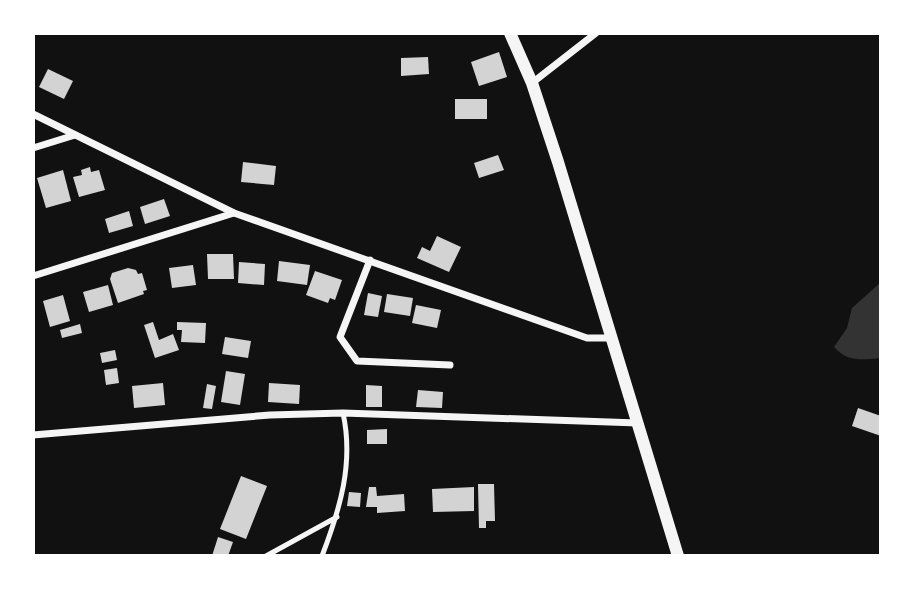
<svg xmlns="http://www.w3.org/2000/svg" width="914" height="589" font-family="Raleway,sans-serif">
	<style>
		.water { fill: #333 }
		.building { fill: #d3d3d3 }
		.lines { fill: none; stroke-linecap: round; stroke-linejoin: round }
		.service { stroke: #f5f5f5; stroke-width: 5 }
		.minor { stroke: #f5f5f5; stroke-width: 7 }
		.tertiary { stroke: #f5f5f5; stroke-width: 12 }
	</style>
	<rect width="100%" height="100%" fill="#111"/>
	<path class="water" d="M881,282V358C862,360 847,362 834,347L847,328L852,308Z"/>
	<g class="building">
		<path d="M499,52L507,77L479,86L471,62Z"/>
		<path d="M428,57L429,74L401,76V58Z"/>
		<path d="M48,69L73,81L64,99L39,87Z"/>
		<rect x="455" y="99" width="32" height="20"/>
		<path d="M498,155L504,170L479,178L474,163Z"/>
		<path d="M243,162L276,166L274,185L241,182Z"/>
		<path d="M90,167L91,172L99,170L105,190L79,197L73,177L82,175L81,170Z"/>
		<path d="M63,170L71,201L46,208L37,178Z"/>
		<path d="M164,199L170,216L145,224L140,207Z"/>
		<path d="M129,211L133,226L109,233L105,219Z"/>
		<path d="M437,236L461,247L449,272L417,258L422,247L430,251Z"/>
		<path d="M207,254H233L234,279H208Z"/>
		<path d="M279,261L310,265L307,285L277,281Z"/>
		<path d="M239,262L265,264L264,285L238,283Z"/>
		<path d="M193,265L196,285L172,288L169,268Z"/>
		<path d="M128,268L136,270L138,274L142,273L147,290L143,291L144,294L118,303L110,279L112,273Z"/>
		<path d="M315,271L342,280L335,300L330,298L328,303L306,295Z"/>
		<path d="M108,285L113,305L89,312L83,292Z"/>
		<path d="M368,293L382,296L378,317L364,315Z"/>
		<path d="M387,294L413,298L410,316L384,312Z"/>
		<path d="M63,295L70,321L50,327L43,301Z"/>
		<path d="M416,305L441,310L437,328L412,323Z"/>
		<path d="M153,322L159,340L173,334L179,350L155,358L144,325Z"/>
		<path d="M177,322L206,323L205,343L181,342L182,330H177Z"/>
		<path d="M80,324L82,333L62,338L60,330Z"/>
		<path d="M225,337L251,341L248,358L222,354Z"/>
		<path d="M115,350L117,360L102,363L100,353Z"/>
		<path d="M117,368L119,383L106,385L104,370Z"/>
		<path d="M226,371L245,374L240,405L221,402Z"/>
		<path d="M163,383L165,405L134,408L132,386Z"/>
		<path d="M269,383L300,385L299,404L268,402Z"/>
		<path d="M207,384L216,386L212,409L203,408Z"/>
		<path d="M366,385L382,386V407H366Z"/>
		<path d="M418,390L443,392L442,408L416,407Z"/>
		<path d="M858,408L881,416V436L852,426Z"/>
		<path d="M387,429V444H367V430Z"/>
		<path d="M241,476L267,486L246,539L220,529Z"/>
		<path d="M478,484H494L495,521H486V528H479Z"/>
		<path d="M369,487H376L377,496L404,494L405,511L377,513V507H366Z"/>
		<path d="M474,487V511L433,512L432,489Z"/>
		<path d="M349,492L361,493L360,507L347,506Z"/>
		<path d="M218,537L233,542L228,556H212Z"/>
	</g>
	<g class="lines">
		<g class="service">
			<path d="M266,556L337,517"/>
			<path d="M322,556C340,509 354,463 343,413"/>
		</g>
		<g class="minor">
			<path d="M532,83L596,33"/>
			<path d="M33,114L234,213L587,338H611"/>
			<path d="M33,148L75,135"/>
			<path d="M370,260L340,337L357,361L450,365"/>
			<path d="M33,276L234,213"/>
			<path d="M33,435L270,415L343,413L638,423"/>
		</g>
		<path class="tertiary" d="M510,33L532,83L558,162L678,556"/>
	</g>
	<rect width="914" height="589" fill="none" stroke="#ffffff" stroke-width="70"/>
</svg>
